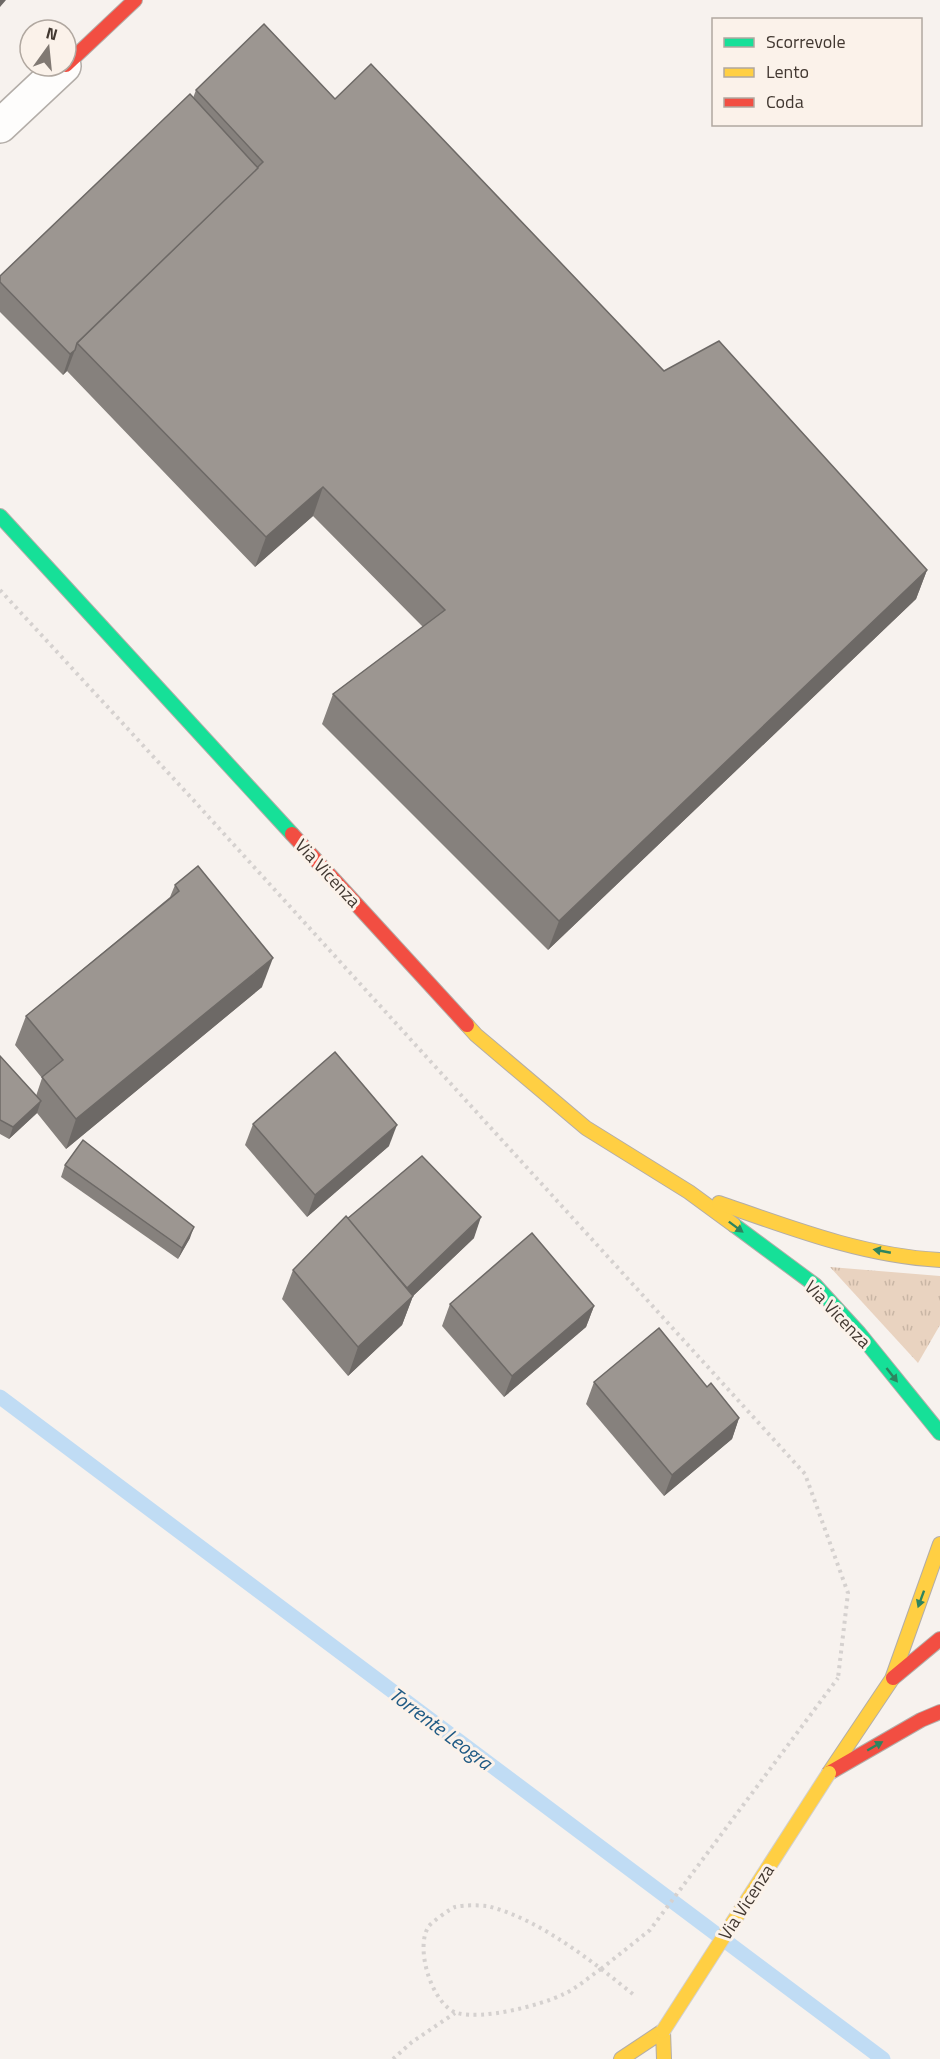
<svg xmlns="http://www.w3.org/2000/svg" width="940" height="2059" font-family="'Titillium Web',sans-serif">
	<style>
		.grass { fill: url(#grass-tufts) }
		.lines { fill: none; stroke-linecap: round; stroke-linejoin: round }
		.stream { stroke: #c0dcf4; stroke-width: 15 }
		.street-casing { stroke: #b3ada8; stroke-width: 36 }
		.fast-casing { stroke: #b3ada8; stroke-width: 16 }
		.slow-casing { stroke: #b3ada8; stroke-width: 16 }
		.jam-casing { stroke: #b3ada8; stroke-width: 16 }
		.path { stroke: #d5d1cf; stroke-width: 4; stroke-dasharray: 3 4.5; stroke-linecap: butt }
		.street { stroke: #fefdfc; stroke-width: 33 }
		.fast { stroke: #16e098; stroke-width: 14 }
		.slow { stroke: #ffcf43; stroke-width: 14 }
		.jam { stroke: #f24e42; stroke-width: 14 }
		.slow-bridge-casing { stroke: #d2cfcb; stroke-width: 16; stroke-linecap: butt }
		.path-bridge { stroke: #d5d1cf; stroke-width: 4; stroke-dasharray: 3 4.5; stroke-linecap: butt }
		.slow-bridge { stroke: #ffcf43; stroke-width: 14 }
		.wall { fill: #86817d }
		.shaded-wall { fill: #6d6966 }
		.building { fill: #9c9691; stroke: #6d6966; stroke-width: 1.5 }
		.oneway { fill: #2e845f }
		.labels { text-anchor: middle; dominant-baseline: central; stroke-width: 6; stroke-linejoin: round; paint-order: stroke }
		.street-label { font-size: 18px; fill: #423831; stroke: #fbf2ea }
		.water-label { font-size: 20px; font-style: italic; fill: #1f5a84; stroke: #fbf2ea }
	</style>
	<defs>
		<pattern id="grass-tufts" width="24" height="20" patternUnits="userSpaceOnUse" patternTransform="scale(1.5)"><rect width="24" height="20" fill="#e9d3c0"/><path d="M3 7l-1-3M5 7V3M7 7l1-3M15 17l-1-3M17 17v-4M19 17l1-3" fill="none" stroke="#c9b6a5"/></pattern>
	</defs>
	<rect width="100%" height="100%" fill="#f7f2ee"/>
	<path class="grass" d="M830,1267L940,1276V1325L918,1363Z"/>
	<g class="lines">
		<path class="stream" d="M0,1397L883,2059"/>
		<g class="street-casing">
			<path id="street" d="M0,126L64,66"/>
		</g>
		<g class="fast-casing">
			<g id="fast">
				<path d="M0,516L292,834"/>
				<path d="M734,1225L815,1285L859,1333L940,1433"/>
			</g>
		</g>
		<g class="slow-casing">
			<g id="slow">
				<path d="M467,1025L476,1035L586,1128L689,1192L734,1225"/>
				<path d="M719,1203C791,1228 863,1256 940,1260"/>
				<path d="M829,1773L892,1679L940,1544"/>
				<path d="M621,2059L663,2031L664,2059"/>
			</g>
		</g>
		<g class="jam-casing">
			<g id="jam">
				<path d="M66,65L135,0"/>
				<path d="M292,834L467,1025"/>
				<path d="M893,1678L940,1639"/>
				<path d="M829,1773L921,1720L940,1712"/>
			</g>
		</g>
		<g class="path">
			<path d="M0,590L196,803L805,1474L848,1593L838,1678"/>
			<path d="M601,1969C589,1977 577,1988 564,1994C539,2006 483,2020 457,2013C432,2005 414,1947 429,1926C432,1922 451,1908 455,1907C463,1905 479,1905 487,1906C540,1919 593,1962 634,1995"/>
			<path d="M393,2059L412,2042L455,2013"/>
		</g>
		<use href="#street" class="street"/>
		<use href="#fast" class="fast"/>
		<use href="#slow" class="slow"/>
		<use href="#jam" class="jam"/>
		<g class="slow-bridge-casing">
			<path id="slow-bridge" d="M663,2031L829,1773"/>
		</g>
		<path class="path-bridge" d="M601,1969L650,1930L838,1678"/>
		<use href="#slow-bridge" class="slow-bridge"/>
	</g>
	<g class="wall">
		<path d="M196,90L335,99L664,371L927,570L916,599L548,950L322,724L333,694L423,627L313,516L255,567L67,371L63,375L0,312V276L193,98Z"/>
		<path d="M175,885L262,987L66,1149L37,1113L9,1139L0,1134V1056L36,1096L42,1078L15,1045L26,1016L170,897Z"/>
		<path d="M253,1124L389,1146L307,1217L245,1145Z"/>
		<path d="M65,1165L190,1238L178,1259L61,1177Z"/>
		<path d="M347,1219L474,1238L413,1296L402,1325L348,1376L282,1299L293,1270Z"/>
		<path d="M450,1304L594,1306L586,1327L504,1397L442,1326Z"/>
		<path d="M594,1382L707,1387L739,1418L732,1439L664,1496L586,1404Z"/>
	</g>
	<g class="shaded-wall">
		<path d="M0,0H6L0,7Z"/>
		<path d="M75,350L67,371L63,375L70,354Z"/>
		<path d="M323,487L313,516L255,567L266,537Z"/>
		<path d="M927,570L916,599L548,950L559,921Z"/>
		<path d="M273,958L262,987L66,1149L76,1119Z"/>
		<path d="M41,1101L37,1113L9,1139L13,1127Z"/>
		<path d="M397,1125L389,1146L307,1217L315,1195Z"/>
		<path d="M481,1217L474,1238L413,1296L402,1325L348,1376L358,1347L402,1293Z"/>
		<path d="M194,1227L190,1238L178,1259L182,1248Z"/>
		<path d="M594,1306L586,1327L504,1397L512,1376Z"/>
		<path d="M739,1418L732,1439L664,1496L672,1475Z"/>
	</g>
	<g class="building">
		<path d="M264,24L335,99L371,64L664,371L719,341L927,570L559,921L333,694L445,610L323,487L266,537L77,343L263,162L196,90Z"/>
		<path d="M190,94L258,168L77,343L75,350L70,354L0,282V276Z"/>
		<path d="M198,866L273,958L76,1119L42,1077L63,1060L26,1016L179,891L175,885Z"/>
		<path d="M335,1052L397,1125L315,1195L253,1124Z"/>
		<path d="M0,1056L41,1101L13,1127L0,1120Z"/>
		<path d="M83,1140L194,1227L182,1248L65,1165Z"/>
		<path d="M422,1156L481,1217L407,1288L347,1219Z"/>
		<path d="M346,1216L413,1296L358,1347L293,1270Z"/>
		<path d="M532,1233L594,1306L512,1376L450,1304Z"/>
		<path d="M659,1328L707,1387L711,1383L739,1418L672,1475L594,1382Z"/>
	</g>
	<defs><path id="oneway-solid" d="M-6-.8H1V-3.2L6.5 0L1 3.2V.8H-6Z" transform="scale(1.5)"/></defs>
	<g class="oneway">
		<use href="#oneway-solid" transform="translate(736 1227) rotate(37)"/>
		<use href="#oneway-solid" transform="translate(882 1251) rotate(-169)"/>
		<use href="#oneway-solid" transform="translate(892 1375) rotate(52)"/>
		<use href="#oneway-solid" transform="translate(921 1599) rotate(110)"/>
		<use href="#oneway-solid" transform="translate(875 1746) rotate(-30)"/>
	</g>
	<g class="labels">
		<g class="street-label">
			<text transform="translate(328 873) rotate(47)">Via Vicenza</text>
			<text transform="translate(838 1314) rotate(46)">Via Vicenza</text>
			<text transform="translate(746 1902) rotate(-57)">Via Vicenza</text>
		</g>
		<g class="water-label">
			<text transform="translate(441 1728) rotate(37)">Torrente Leogra</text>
		</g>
	</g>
	<rect x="712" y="18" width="210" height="108" fill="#fbf2ea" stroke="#b1a8a0" stroke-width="1.5"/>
	<rect x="724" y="38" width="30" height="9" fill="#16e098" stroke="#b1a8a0" stroke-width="1.5"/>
	<text x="766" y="48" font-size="18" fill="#423831">Scorrevole</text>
	<rect x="724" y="68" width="30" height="9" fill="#ffcf43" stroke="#b1a8a0" stroke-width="1.5"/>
	<text x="766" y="78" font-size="18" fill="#423831">Lento</text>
	<rect x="724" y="98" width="30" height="9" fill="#f24e42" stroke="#b1a8a0" stroke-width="1.5"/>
	<text x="766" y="108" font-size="18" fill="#423831">Coda</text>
	<g transform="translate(48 48) rotate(15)"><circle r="28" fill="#fbf2ea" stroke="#b1a8a0" stroke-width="1.5"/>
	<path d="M0-4.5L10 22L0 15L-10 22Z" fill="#817973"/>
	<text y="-9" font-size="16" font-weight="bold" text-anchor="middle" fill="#423831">N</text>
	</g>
</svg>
